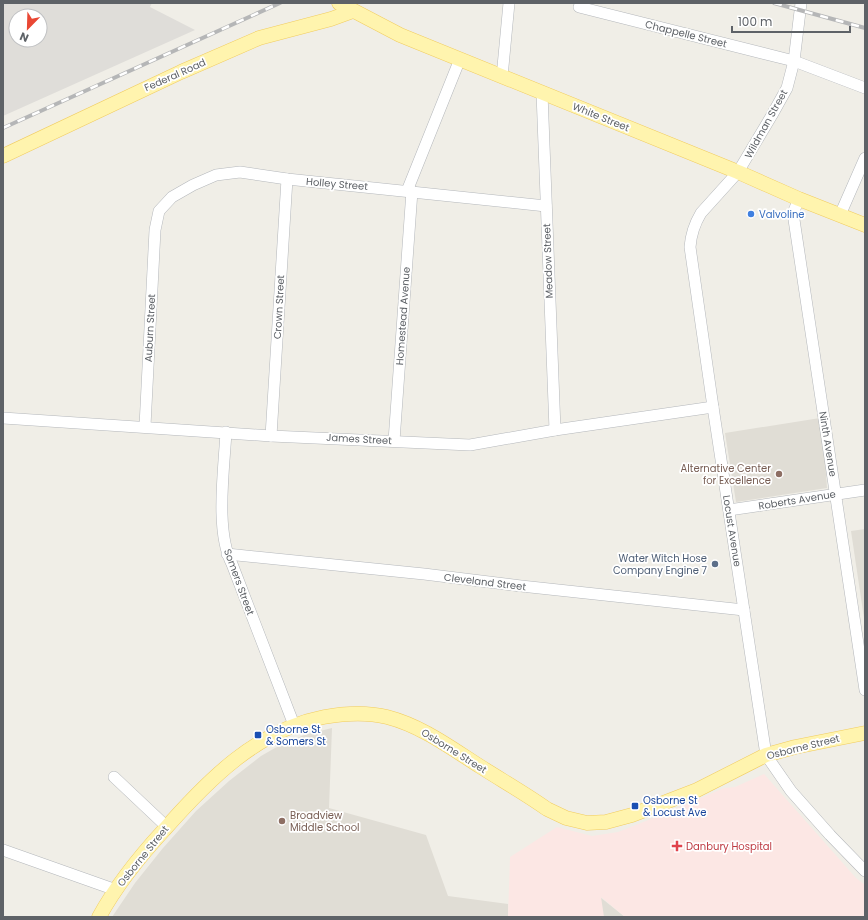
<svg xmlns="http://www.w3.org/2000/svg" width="868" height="920" font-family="Poppins,sans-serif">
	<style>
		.industrial { fill: #dfddd9; fill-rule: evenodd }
		.education { fill: #e0ddd5 }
		.medical { fill: #fce7e4 }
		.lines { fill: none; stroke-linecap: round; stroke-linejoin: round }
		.minor-casing { stroke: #b4b7bb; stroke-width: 12 }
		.major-casing { stroke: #f1cc5f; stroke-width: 15 }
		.minor { stroke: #fff; stroke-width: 11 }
		.major { stroke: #fff4ae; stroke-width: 14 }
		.rail-casing { stroke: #b5b6b7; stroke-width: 4 }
		.rail { stroke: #fff; stroke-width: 2.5; stroke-dasharray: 8; stroke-linecap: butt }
		.shop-dot { fill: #3f7fe0; stroke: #fff; stroke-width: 1.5 }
		.education-dot { fill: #8d6e63; stroke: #fff; stroke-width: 1.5 }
		.service-dot { fill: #5c6f8a; stroke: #fff; stroke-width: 1.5 }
		.transit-dot { fill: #1a4fb4; stroke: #fff; stroke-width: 1.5 }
		.health-dot { fill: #e0444e; stroke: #fff; stroke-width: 1.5 }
		.labels { text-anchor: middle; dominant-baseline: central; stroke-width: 3.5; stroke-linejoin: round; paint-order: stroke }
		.street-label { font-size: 10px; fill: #5e6267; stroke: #fff }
		.shop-label { font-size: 10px; fill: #366cbe; stroke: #fff; text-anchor: start }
		.education-label { font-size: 10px; fill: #785e54; stroke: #fff; text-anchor: end }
		.service-label { font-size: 10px; fill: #4e5e75; stroke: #fff; text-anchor: end }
		.transit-label { font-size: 10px; fill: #164399; stroke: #fff; text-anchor: start }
		.health-label { font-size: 10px; fill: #be3a42; stroke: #fff; text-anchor: start }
	</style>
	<rect width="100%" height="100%" fill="#f0eee7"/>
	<path class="industrial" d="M3,3H152L150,7L195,30L3,116ZM16,16H40V40H16Z"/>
	<g class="education">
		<path d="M820,418L825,460L827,488L736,502L725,433Z"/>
		<path d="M865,529V625L851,531Z"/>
		<path d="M332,728L329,808L426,835L448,896L508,904V917H112L135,883L163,848L196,811L229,781L261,756L275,748L304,735Z"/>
		<path d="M600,897L625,917H603Z"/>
	</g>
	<path class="medical" d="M764,774L856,878L865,885V917H625L601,897L604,917H508L510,857L557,827L592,836L618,832L666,813L724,788L735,787Z"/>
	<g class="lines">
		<g class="minor-casing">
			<g id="minor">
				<path d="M801,3L794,61L787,88L772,115L738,172L701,213C695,223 691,234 690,247L713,407L766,755L791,791L830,835L865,871"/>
				<path d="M579,7L794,61L865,88"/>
				<path d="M502,77L509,3"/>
				<path d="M542,93L555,430"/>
				<path d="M407,191L460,59"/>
				<path d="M799,199L793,213L865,690"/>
				<path d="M840,215L865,158"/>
				<path d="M3,418L271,436L470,445L555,430L713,407"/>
				<path d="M145,426L155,230L159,211L172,197L193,185L216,175L240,172L287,179L546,206"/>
				<path d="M226,432C224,470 215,531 232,564L294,725"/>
				<path d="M271,436L287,179"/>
				<path d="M394,441L412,191"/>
				<path d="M729,510L865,490"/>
				<path d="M227,554L424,574L521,586L744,610"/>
				<path d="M114,777L167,827"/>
				<path d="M3,850L116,890"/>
			</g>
		</g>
		<g class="major-casing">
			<g id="major">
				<path d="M339,3L400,35L738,172L799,199L865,225"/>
				<path d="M3,156L181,72L259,38L331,19L353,11"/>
				<path d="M99,917C116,886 140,856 164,830C208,780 257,730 324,717C346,713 367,712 387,717C422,726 451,748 481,767C503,781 526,794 547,809L566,818L587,823L606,822L632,815L697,790L766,755L795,747L865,733"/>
			</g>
		</g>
		<use href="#minor" class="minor"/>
		<use href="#major" class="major"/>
		<g class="rail-casing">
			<g id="rail">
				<path d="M774,3L865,28"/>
				<path d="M3,128L280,3"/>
			</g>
		</g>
		<use href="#rail" class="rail"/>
	</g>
	<circle class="shop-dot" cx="751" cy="214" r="4"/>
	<g class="education-dot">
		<circle cx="779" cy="474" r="4"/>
		<circle cx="282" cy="821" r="4"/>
	</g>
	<circle class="service-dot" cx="715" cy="564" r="4"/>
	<g class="transit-dot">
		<rect x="254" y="731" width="8" height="8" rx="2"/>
		<rect x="631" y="802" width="8" height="8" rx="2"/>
	</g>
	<path class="health-dot" d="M675 840h4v4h4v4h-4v4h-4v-4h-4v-4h4z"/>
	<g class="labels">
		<g class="street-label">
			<text transform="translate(686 34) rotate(14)">Chappelle Street</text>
			<text transform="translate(175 75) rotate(-24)">Federal Road</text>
			<text transform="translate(601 117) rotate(22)">White Street</text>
			<text transform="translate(766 124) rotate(-61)">Wildman Street</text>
			<text transform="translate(337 184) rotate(5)">Holley Street</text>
			<text transform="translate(548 261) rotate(-92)">Meadow Street</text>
			<text transform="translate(279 307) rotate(-87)">Crown Street</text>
			<text transform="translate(403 316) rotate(-86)">Homestead Avenue</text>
			<text transform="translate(150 328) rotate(-87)">Auburn Street</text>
			<text transform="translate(359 439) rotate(3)">James Street</text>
			<text transform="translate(828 444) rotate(81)">Ninth Avenue</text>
			<text transform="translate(797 500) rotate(-9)">Roberts Avenue</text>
			<text transform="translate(732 531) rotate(81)">Locust Avenue</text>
			<text transform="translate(239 582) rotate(70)">Somers Street</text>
			<text transform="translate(485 582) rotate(7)">Cleveland Street</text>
			<text transform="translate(803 747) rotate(-14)">Osborne Street</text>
			<text transform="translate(454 751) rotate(32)">Osborne Street</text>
			<text transform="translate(143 856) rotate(-51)">Osborne Street</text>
		</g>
		<g class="shop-label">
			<text x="759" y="214">Valvoline</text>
		</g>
		<g class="education-label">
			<text x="771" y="468">Alternative Center<tspan x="771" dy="12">for Excellence</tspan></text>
			<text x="290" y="815" text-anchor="start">Broadview<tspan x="290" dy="12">Middle School</tspan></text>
		</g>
		<g class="service-label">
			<text x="707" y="558">Water Witch Hose<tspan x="707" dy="12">Company Engine 7</tspan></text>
		</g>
		<g class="transit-label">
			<text x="266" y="729">Osborne St<tspan x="266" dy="12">&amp; Somers St</tspan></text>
			<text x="643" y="800">Osborne St<tspan x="643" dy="12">&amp; Locust Ave</tspan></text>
		</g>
		<g class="health-label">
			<text x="686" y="846">Danbury Hospital</text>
		</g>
	</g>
	<rect width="868" height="920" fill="none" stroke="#5e6267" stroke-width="8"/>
	<g transform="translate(28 28) rotate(203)"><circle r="19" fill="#ffffff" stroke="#bfc0c2"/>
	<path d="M0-3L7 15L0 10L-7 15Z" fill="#e94734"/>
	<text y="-6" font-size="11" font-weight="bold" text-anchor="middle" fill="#5e6267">N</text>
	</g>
	<path d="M732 26v6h118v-6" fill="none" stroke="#5e6267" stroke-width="2"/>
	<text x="738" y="26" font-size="12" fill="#5e6267" stroke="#ffffff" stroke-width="3" paint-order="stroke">100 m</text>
</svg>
